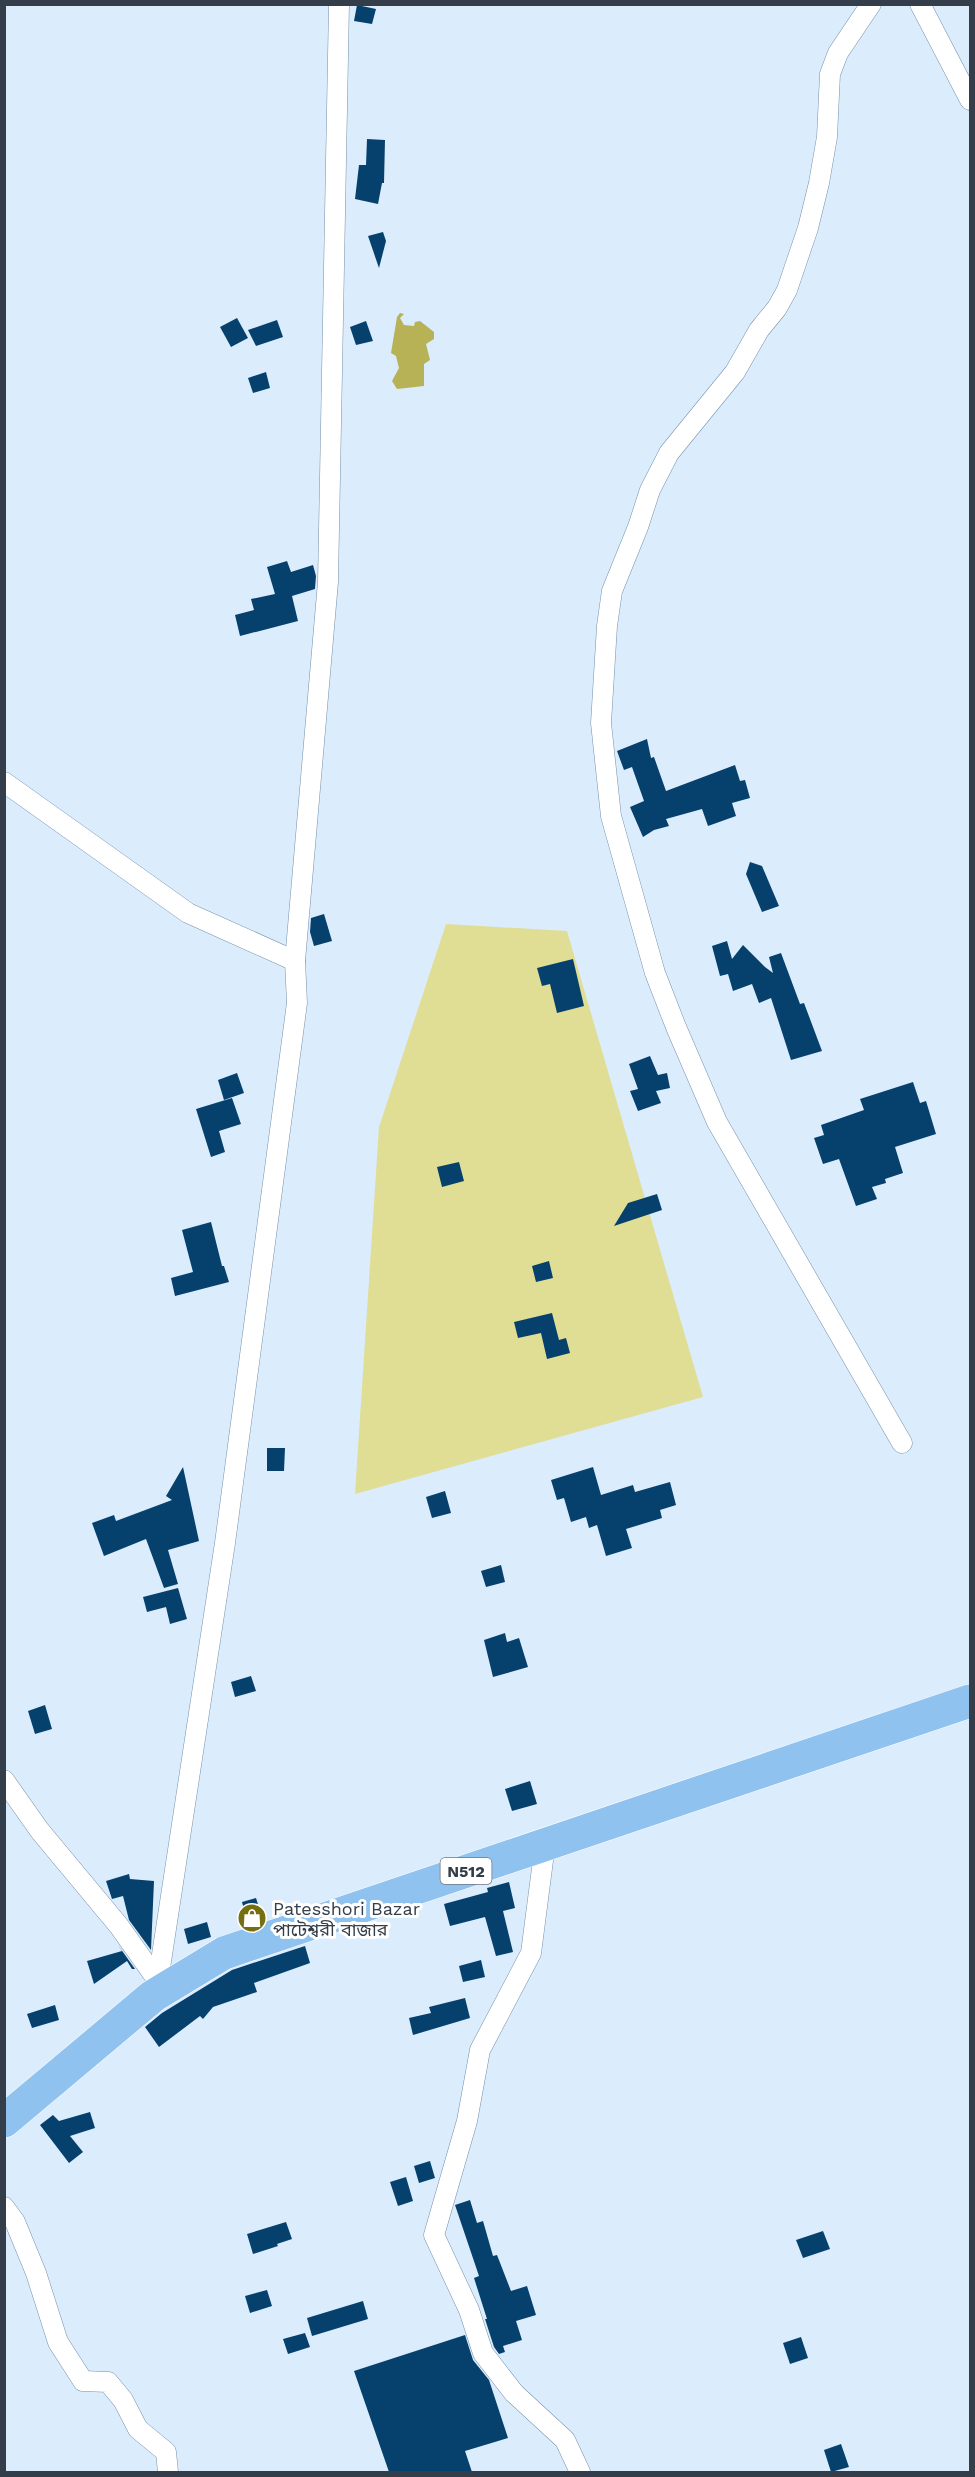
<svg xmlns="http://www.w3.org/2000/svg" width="975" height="2477" font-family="'Work Sans','Noto Sans Bengali',sans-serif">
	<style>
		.green { fill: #e0de95 }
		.water { fill: #b6b255 }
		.building { fill: #06416d }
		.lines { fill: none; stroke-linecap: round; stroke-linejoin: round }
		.minor-casing { stroke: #7691aa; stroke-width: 21 }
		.trunk-casing { stroke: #fff; stroke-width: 34 }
		.minor { stroke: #fff; stroke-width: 20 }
		.trunk { stroke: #90c2ef; stroke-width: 33 }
		.labels { text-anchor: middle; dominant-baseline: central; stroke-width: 6; stroke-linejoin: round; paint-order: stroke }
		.shield { fill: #fff; stroke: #707880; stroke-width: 1.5 }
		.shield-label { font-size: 16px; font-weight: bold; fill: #333e4a }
		.poi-label { font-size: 18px; fill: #333e4a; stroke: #fff; text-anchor: start }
	</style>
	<rect width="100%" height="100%" fill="#dbecfd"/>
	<path class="green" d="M446,924L567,931L703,1397L355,1494L379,1127Z"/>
	<path class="water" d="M400,313L404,314L400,318L404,325L414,326L415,322L420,321L434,332V339L426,344L430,360L424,364V386L397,389L392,381L399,368L396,356L391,353L397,317Z"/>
	<g class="building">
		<path d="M357,5L376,9L372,24L354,21Z"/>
		<path d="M367,139L385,140L384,183H382L378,204L355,199L359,165H366Z"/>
		<path d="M383,232L386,241L379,268L368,236Z"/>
		<path d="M237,318L248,338L231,347L220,327Z"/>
		<path d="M277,320L283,337L256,346L248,330Z"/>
		<path d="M366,321L373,341L356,345L350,327Z"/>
		<path d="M266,372L270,388L253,393L248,378Z"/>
		<path d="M287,561L291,572L313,565L316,576L315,589L292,596L298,621L240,636L235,615L254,610L251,599L275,594L267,567Z"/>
		<path d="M647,739L651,758L654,757L666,791L735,765L740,781L745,780L750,798L732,803L736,816L708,826L702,809L666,819L669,826L654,830L643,837L630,807L644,801L632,767L624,770L617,751Z"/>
		<path d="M750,862L762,866L779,906L762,912L746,874Z"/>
		<path d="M324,914L332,941L314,946L310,932L311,918Z"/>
		<path d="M727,941L732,959L743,945L765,967L773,973L769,957L781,953L800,1004L804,1003L822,1051L791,1060L771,998L759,1003L752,984L733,991L728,974L720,976L712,946Z"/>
		<path d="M573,959L584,1006L557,1013L550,984L542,986L537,968Z"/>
		<path d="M650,1056L658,1075L667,1073L670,1088L656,1091L661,1103L638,1111L630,1091L638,1089L629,1064Z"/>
		<path d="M237,1073L244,1093L224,1100L218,1080Z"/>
		<path d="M913,1082L920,1103L926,1101L936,1134L895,1147L903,1173L885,1179L886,1183L872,1187L877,1199L856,1206L839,1159L823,1164L814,1138L824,1135L821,1125L864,1110L860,1099Z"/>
		<path d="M232,1098L241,1124L219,1131L225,1152L211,1157L196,1109Z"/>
		<path d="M459,1162L464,1181L442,1187L437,1167Z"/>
		<path d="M657,1194L662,1210L614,1226L628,1203Z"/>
		<path d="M211,1222L222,1266H224L229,1282L175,1296L171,1278L193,1272L182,1230Z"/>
		<path d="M549,1261L553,1278L536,1282L532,1266Z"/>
		<path d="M552,1313L559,1340L566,1338L570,1353L547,1359L541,1333L518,1338L514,1322Z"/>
		<path d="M267,1448H285L284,1471H267Z"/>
		<path d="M183,1467L199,1541L168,1550L178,1584L164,1588L146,1539L104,1556L92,1523L114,1515L116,1521L172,1500L166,1496Z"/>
		<path d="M593,1467L601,1495L633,1485L635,1492L670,1482L676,1505L660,1510L662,1518L626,1529L632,1548L606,1556L597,1525L589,1528L586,1517L571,1522L564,1498L557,1500L551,1480Z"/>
		<path d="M445,1491L451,1513L432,1518L426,1497Z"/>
		<path d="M501,1565L505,1582L486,1587L481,1571Z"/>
		<path d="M178,1588L187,1619L170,1624L166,1607L147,1612L143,1597Z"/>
		<path d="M505,1633L507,1642L519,1638L528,1667L493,1677L484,1640Z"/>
		<path d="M251,1676L256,1691L235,1697L231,1682Z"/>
		<path d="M45,1705L52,1729L35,1734L28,1711Z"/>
		<path d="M530,1781L537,1804L512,1811L505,1789Z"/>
		<path d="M129,1874L130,1879L154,1881L151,1950L129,1920L123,1896L112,1899L106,1881Z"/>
		<path d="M509,1882L515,1908L503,1911L513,1952L496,1956L485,1917L450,1926L444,1904L488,1892L487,1888Z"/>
		<path d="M256,1898L263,1920L248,1925L242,1902Z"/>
		<path d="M207,1922L211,1937L188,1944L184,1929Z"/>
		<path d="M118,1945L135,1969H132L127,1961L94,1984L87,1961L122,1951Z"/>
		<path d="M305,1946L310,1963L254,1983L257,1992L213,2007L203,2019L200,2016L159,2047L145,2027L162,2013L232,1970Z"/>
		<path d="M481,1960L485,1977L463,1982L459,1966Z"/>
		<path d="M465,1998L470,2018L413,2035L409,2018L431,2013L429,2007Z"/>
		<path d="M55,2005L59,2020L32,2028L27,2014Z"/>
		<path d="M90,2112L95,2128L70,2136L83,2152L69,2163L40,2125L53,2115L59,2121Z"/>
		<path d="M430,2161L435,2178L419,2183L414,2166Z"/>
		<path d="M406,2177L413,2201L398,2206L390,2182Z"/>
		<path d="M470,2200L477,2223L483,2221L493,2256L497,2255L511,2291L527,2286L536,2315L516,2321L522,2340L503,2346L505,2352L499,2354L494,2347L485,2319H487L474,2278L479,2276L455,2205Z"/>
		<path d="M286,2222L292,2239L277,2244L278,2246L253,2254L247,2234Z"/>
		<path d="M823,2231L830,2249L803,2258L796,2240Z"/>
		<path d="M267,2290L272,2306L250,2313L245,2296Z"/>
		<path d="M363,2301L368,2319L312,2336L307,2318Z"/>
		<path d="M305,2333L310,2347L288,2354L283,2339Z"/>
		<path d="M465,2335L473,2360L489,2380L508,2438L465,2451L472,2472H389L354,2371Z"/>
		<path d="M801,2337L808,2358L790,2364L783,2343Z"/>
		<path d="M841,2444L849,2467L831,2472L824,2450Z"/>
	</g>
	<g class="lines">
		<g class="minor-casing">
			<g id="minor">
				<path d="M871,4L838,53L830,74L827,137L819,183L808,228L787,290L777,308L759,330L735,372L669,453L650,490L638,527L612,591L607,626L601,723L611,816L655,973L676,1027L717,1122L902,1443"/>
				<path d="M920,4L970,100"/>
				<path d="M4,782L188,913L295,961"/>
				<path d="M4,1780L40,1831L119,1926L158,1981"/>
				<path d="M545,1845L531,1953L480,2050L467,2121L434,2235L469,2310L483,2353L514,2393L565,2440L580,2472"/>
				<path d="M153,1996L158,1981L225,1543L297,1003L295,961L328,582L339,4"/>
				<path d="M4,2207L15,2222L36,2273L58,2342L83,2381L108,2382L123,2400L138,2429L166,2452L168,2472"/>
			</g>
		</g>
		<g class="trunk-casing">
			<path id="trunk" d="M4,2121L153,1996L224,1953L970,1701"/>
		</g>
		<use href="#minor" class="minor"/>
		<use href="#trunk" class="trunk"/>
	</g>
	<defs>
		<g id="shop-disc" transform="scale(1.5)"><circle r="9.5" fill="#746f10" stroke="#fff"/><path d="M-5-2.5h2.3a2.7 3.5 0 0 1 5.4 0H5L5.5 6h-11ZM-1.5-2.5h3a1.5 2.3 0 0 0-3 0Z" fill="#fff"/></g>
	</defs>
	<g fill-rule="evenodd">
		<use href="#shop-disc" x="252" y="1918"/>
	</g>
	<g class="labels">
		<rect class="shield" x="440.5" y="1858" width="51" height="26" rx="4.5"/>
		<g class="shield-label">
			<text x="466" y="1871">N512</text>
		</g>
		<g class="poi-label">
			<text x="273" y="1908">Patesshori Bazar<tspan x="273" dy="21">পাটেশ্বরী বাজার</tspan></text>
		</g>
	</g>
	<rect width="975" height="2477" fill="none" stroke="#333e4a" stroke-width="12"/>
</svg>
